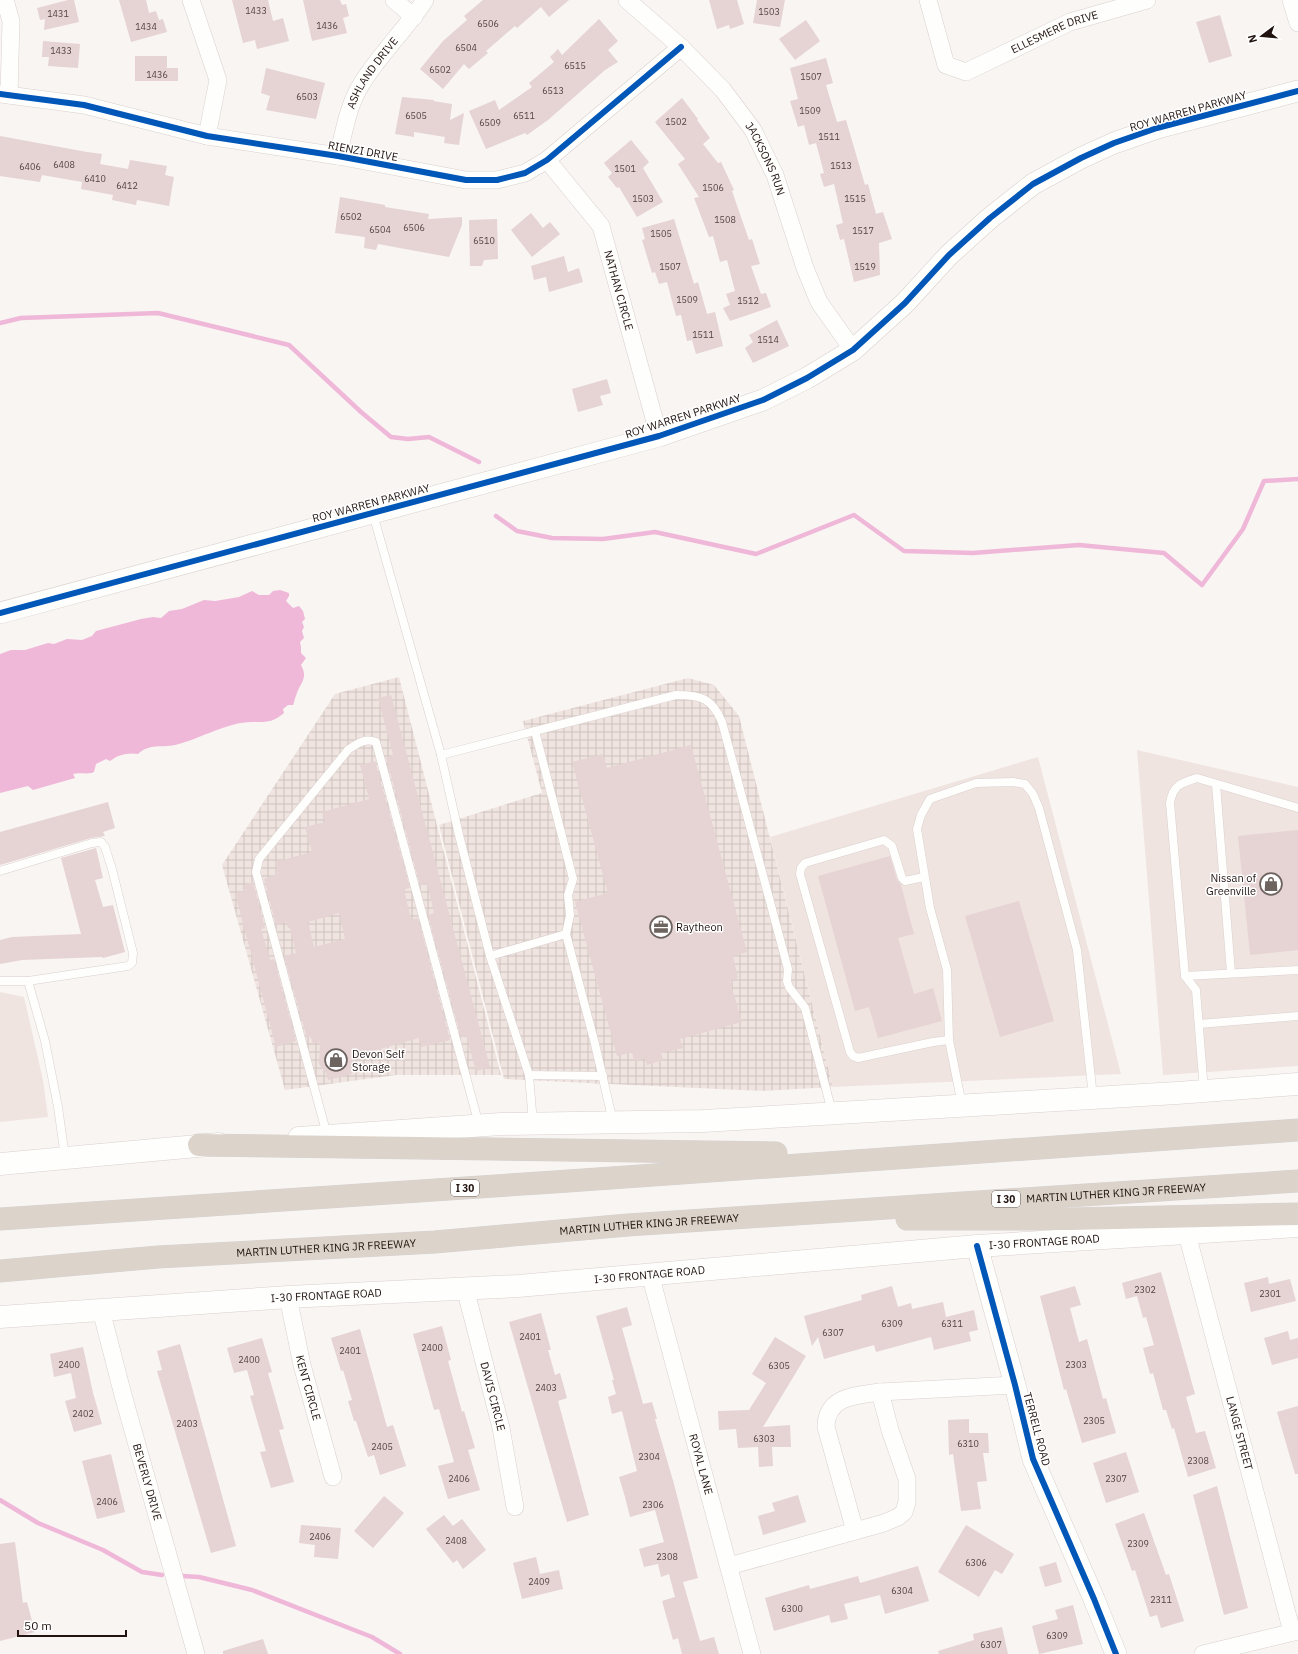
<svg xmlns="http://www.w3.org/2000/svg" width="1298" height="1654" font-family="'IBM Plex Sans',sans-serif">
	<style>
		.built { fill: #f0e4e0 }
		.industrial { fill: url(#industrial-grid) }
		.water { fill: #efb7d8 }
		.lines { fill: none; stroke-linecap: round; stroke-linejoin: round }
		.stream { stroke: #efb7d8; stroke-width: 4.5 }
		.building { fill: #e6d3d4; fill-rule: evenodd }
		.service-casing { stroke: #d9d0cd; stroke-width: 9 }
		.minor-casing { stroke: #d9d0cd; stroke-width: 18 }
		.tertiary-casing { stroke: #d9d0cd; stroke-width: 22 }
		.secondary-casing { stroke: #d9d0cd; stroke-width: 23 }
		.motorway-casing { stroke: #d5d1d0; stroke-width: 23 }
		.service { stroke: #fefefd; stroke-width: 8 }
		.minor { stroke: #fefefd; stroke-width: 17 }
		.tertiary { stroke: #fefefd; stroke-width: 21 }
		.secondary { stroke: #fefefd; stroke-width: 22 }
		.motorway { stroke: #dcd4cb; stroke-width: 22 }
		.cycleway-casing { stroke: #fff; stroke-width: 8 }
		.cycleway { stroke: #0057b8; stroke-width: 6 }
		.labels { text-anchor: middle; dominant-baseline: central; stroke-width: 3; stroke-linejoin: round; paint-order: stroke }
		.number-label { font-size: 9px; fill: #524441 }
		.shield { fill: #fff; stroke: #645a58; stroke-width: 1 }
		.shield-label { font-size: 10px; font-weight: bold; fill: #211410 }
		.street-label { font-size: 11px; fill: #211410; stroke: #fff }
		.poi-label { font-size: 11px; fill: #211410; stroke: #fff; text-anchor: start }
	</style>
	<defs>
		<pattern id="industrial-grid" width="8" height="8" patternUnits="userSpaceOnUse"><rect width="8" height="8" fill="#f0e4e0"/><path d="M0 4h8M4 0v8" fill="none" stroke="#cec3bf"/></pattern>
	</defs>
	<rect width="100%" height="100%" fill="#f9f5f3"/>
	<g class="built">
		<path d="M1137,750L1298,787V1066L1163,1075Z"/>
		<path d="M1038,757L1121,1074L833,1087L770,837Z"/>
		<path d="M0,992L24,997L43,1080L48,1117L0,1122Z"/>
	</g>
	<g class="industrial">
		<path d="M399,677L501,1075H396L285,1090L222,865L335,694Z"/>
		<path d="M688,678L714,685L739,716L833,1087L762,1091L504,1079L439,825L542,793L523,721Z"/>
	</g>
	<path class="water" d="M280,590L289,593V596L286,601L293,608L299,606L303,611L305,619L302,622L304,627L302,631L304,638L300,642L301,647V653L306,658L301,665C309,679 299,684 296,696C294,700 295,701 293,705H288L283,709L284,713C272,723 266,722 252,722C227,722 200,739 175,745C161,748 150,743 138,754C128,752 117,755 110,761L106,759L96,764L94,772C88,775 80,772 73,774L75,778L33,790L28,786L0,793V654L11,650H25L48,643L54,644L67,639L82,640L92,636L96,631L141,619L153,617L161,618L169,611L182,609L204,600L215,601L239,597L252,591L259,595H269L273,591Z"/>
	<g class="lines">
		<g class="stream">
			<path d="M0,323L21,318L158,313L289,345L361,412L391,437L408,439L429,437L479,462"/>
			<path d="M496,516L517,531L552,538L603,539L655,532L756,554L854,515L904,551L973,553L1079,545L1164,553L1202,585L1243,529L1264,481L1298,479"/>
			<path d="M0,1500L38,1523L103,1550L142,1572L162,1575"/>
			<path d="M182,1576L199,1577L252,1590L372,1637L400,1654"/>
		</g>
	</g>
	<g class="building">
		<path d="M68,0H74L79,22L44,30L45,19L40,20L37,8Z"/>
		<path d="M119,0H146L149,13L156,11L159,20L163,19L167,32L131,42Z"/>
		<path d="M232,0H268L273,21L283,18L289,41L257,49L255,40L243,43Z"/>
		<path d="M303,0H340L342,5L346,4L349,16L343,18L347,33L312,41Z"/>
		<path d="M483,0H569L549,17L541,7L517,28L515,26L486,51L488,53L469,69L464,64L443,89L420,69L443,41L467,20L464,16Z"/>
		<path d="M709,0H737L744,24L730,29L729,25L717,29Z"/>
		<path d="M757,0H785L780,27L753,23Z"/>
		<path d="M1220,15L1232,56L1209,63L1196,22Z"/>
		<path d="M599,19L618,41L608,50L618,62L605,70L548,120L527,135L525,133L486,149L469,111L495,100L499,110L532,87L529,83L554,62L550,57L558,49L562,55Z"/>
		<path d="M806,20L820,41L795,60L779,39Z"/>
		<path d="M43,41L80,44L78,68L48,66L49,57H42Z"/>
		<path d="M135,56H167V68H178V81H135Z"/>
		<path d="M826,58L833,83L826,85L837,122L846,120L865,185L868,184L876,214L883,212L892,239L879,243L880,275L854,282L844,239L840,240L836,225L843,223L834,184L824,187L820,174L824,173L816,143L809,145L804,125L798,127L790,101L798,99L790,68Z"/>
		<path d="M266,68L325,83L316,119L266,110L270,96L261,93Z"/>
		<path d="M402,97L434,100L433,101L452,104L450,120L464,113L459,145L444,143L445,137L414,132V137L395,134Z"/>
		<path d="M682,98L698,119L697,120L710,138L703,144L718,163L721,162L734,190L732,191L749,240L752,239L760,264L751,266L761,294L766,293L771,307L730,321L723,308L730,305L726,294L735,291L727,260L720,262L713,236L709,237L694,198L699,197L678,164L685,159L655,122Z"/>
		<path d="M0,136L87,152L102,154L100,164L128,169L130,160L167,166L165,175L174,177L169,206L137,200L136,205L112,200L113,195L81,189L82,182L42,175L40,182L0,176Z"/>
		<path d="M631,140L649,162L643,168L663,202L637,217L619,187L617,188L608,177L612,173L604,163Z"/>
		<path d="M340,197L385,205V207L429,214L428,219L462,217V225L449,257L378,244L376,250L364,248L365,237L335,233Z"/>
		<path d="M531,213L543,228L550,222L560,234L532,257L511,230Z"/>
		<path d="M497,219L498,259L484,260L482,266H470L469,220Z"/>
		<path d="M674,219L694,284L698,282L707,314L715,312L723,346L696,354L692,340L687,341L681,315L676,316L667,282L659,284L655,272L652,273L642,240L645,239L642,228Z"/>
		<path d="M564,256L568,272L579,268L583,282L549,292L546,277L534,280L531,266Z"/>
		<path d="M777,320L789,346L753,363L745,348L753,342L749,335Z"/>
		<path d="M607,379L611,393L600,396L603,405L578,412L572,389Z"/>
		<path d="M391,695L490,1067L476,1071L466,1035L461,1037L428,915L434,913L427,883L420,885L386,757L393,755L378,698Z"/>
		<path d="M691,745L747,952L733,956L738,978L730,981L742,1022L680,1039L683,1048L661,1053L663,1060L647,1065L645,1058L634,1061L632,1052L617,1056L575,902L608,893L572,762L603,754L607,768Z"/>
		<path d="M375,761L410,888L404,889L411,920L418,918L450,1040L421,1047L419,1038L355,1056L350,1068L352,1074L328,1080L326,1073L319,1064L320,1042L313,1044L311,1037L307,1038L284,956L296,953L290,928H288L286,922L276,925L264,879L278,874L275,862L312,852L305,827L325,822L322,812L369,799L360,765ZM339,913L345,939L314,947L308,922Z"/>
		<path d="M108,802L115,828L103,832L105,836L91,838L0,865V832Z"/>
		<path d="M1298,830V950L1250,955L1238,836Z"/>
		<path d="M96,848L103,878L95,880L103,907L113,905L125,952L103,958L102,957L22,960L0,964V940L12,937L81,934L61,858Z"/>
		<path d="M890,856L897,880L901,885L914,934L898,938L914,994L933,988L942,1021L878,1038L869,1007L855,1011L818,876Z"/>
		<path d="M253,882L265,928L261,929L270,960L274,959L296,1041L276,1047L235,893L246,891L244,885Z"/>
		<path d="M1019,901L1054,1021L1000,1037L965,916Z"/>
		<path d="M1161,1272L1195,1394L1186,1397L1196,1433L1205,1431L1216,1468L1188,1477L1174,1428L1172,1429L1166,1410H1163L1153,1373L1150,1374L1143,1348L1154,1345L1146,1317L1143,1318L1137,1296L1126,1299L1122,1283Z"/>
		<path d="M1268,1277L1269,1284L1290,1279L1296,1301L1251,1312L1244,1283Z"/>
		<path d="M892,1286L898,1307L911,1303L912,1309L943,1302L946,1317L974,1310L978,1330L969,1332L971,1341L934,1350L931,1337L876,1352L874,1345L824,1359L818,1337L812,1346L804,1316L862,1300L861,1295Z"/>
		<path d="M1075,1286L1081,1305L1070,1308L1079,1342L1087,1339L1103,1399L1106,1398L1116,1433L1082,1443L1066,1389L1064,1390L1040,1296Z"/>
		<path d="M627,1307L632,1325L622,1328L643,1404L652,1402L657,1419H655L674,1484L698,1578L683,1582L700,1641L714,1637L719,1654H682L678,1638L673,1640L662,1601L675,1597L669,1574L661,1577L658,1564L644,1567L639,1549L664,1542L655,1510L630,1517L625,1497L619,1477L637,1471L622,1411L612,1414L608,1397L616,1394L612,1380H614L596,1316Z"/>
		<path d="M541,1313L551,1350H548L555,1375L560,1373L567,1398L558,1401L589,1515L567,1522L509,1322Z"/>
		<path d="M442,1326L451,1360L448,1361L462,1412L464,1411L475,1448L468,1450L480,1490L448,1499L438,1466L454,1462L439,1409L434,1410L413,1334Z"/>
		<path d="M360,1329L387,1427L393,1425L406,1466L380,1475L374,1455L368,1457L356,1421H354L348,1401L352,1400L343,1370L341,1371L331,1338Z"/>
		<path d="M1288,1331L1290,1340L1298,1338V1358L1272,1365L1264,1338Z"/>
		<path d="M775,1337L806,1356L763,1427L790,1425L791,1447H772L773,1466L759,1467L758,1447L738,1448L736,1429L719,1430L718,1411L749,1410L766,1383L752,1374Z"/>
		<path d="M262,1338L272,1372L268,1373L284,1429L279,1430L294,1482L271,1488L260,1452L266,1451L250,1396L254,1395L247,1370L234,1373L227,1348Z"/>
		<path d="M180,1344L236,1546L211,1553L157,1371L162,1370L157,1351Z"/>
		<path d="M83,1347L93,1393L102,1424L74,1432L65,1401L76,1398L71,1373L54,1377L50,1354Z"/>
		<path d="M1298,1406V1474H1295L1277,1412Z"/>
		<path d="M969,1419V1433H988L989,1453H983L987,1481L977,1482L981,1509L961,1511L953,1454L949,1455L948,1420Z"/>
		<path d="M1126,1452L1139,1492L1106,1503L1093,1463Z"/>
		<path d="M111,1454L125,1512L97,1519L82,1461Z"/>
		<path d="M1217,1486L1248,1608L1224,1615L1193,1495Z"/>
		<path d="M798,1495L806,1522L763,1535L758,1516L775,1511L772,1503Z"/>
		<path d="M384,1496L404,1513L373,1548L354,1531Z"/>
		<path d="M1144,1513L1166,1575L1169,1574L1184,1621L1161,1628L1157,1615L1150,1617L1135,1570L1132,1571L1115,1524Z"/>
		<path d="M444,1515L453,1526L462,1519L486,1550L463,1569L457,1560L453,1563L426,1529Z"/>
		<path d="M301,1525L341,1528L338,1559L314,1557L315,1545L299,1543Z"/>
		<path d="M966,1525L1014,1554L1002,1574L995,1570L979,1597L938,1572Z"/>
		<path d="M15,1542L23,1603L27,1602L35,1632L0,1641V1544Z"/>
		<path d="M536,1557L540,1574L559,1570L563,1589L522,1599L513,1563Z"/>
		<path d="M1056,1562L1062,1582L1045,1587L1039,1567Z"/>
		<path d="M918,1566L929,1601L885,1614L880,1595L844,1604L848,1619L831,1623L829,1615L774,1631L765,1598L809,1585L810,1589L858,1576L860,1583Z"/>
		<path d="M1073,1605L1083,1644L1039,1654L1032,1626L1058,1619L1055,1610Z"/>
		<path d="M1002,1627L1008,1654H939L938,1651L974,1640L973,1634Z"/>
		<path d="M263,1639L268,1654H223V1651Z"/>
	</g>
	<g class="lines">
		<g class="service-casing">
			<g id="service">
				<path d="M373,514L441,755L676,695C701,695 712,698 722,722L788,969L787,981L789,987L805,1008L832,1112"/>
				<path d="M535,731L573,879L568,895L570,915L566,934L595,1044L613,1122"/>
				<path d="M441,755L459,835L490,956L529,1075L533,1123"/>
				<path d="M1216,784L1231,973"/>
				<path d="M0,871L92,843L101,842L105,847L112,869L133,953L132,963L128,966L28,981H0"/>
				<path d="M924,877L905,881L902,878L892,846L884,840L805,863L801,868L800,874L850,1052L853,1056L858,1058L933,1042L949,1040"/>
				<path d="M490,956L566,934"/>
				<path d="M1185,976L1298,970"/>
				<path d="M28,981L45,1041L58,1107L65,1157"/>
				<path d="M1199,1024L1298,1016"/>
				<path d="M529,1075L603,1076"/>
				<path d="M1204,1091L1196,990L1185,976L1170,803C1173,785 1181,783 1197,778L1298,808"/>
				<path d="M962,1105L949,1040L947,970L930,908L917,829L921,815L930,799L976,783L1013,782L1025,784L1033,794L1039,808L1077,950L1093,1097"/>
				<path d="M327,1135L256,872L259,859L348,750C358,743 365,738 376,742L479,1125"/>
			</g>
		</g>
		<g class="minor-casing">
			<g id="minor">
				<path d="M5,0L11,21L9,95"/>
				<path d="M191,0L218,80L207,136"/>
				<path d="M394,0L414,17"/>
				<path id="s1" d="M627,0L681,47L723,90L753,130L775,175L805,268L819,302L853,350"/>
				<path id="s2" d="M928,0L946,65L966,72L1070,22L1147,0"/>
				<path d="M1291,0L1298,23"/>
				<path d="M0,94L84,105L207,136L338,156L466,180H497L525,173L547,160L681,47"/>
				<path id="s3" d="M338,156C344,132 348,105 362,83C380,54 406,29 425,0"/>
				<path id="s4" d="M547,160L601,226L659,436"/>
				<path id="s5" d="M1187,1234L1292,1632"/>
				<path id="s6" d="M650,1274L752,1654"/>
				<path id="s7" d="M465,1288L501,1428L515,1507"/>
				<path id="s8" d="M288,1297L302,1365L333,1477"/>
				<path id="s9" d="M101,1310L123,1395L196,1654"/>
				<path d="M855,1531L826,1427C826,1396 857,1395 880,1392L1015,1385"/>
				<path d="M729,1566L884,1523L898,1517L904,1512L907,1502V1479L890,1430L880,1392"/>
				<path d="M1203,1654L1298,1631"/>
			</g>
		</g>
		<g class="tertiary-casing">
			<g id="tertiary">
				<path d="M0,613L659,436L763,400L807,378L853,350L905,303L949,255L990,218L1033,184L1081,158L1114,143L1157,128L1298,91"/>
				<path d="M977,1246L1015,1385L1033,1459L1094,1599L1116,1654"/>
			</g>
		</g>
		<g class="secondary-casing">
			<g id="secondary">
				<path d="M299,1138L501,1124L703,1121L1177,1093L1298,1084"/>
				<path d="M0,1164L219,1144"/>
				<path id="s10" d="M0,1317L288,1297L518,1286L977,1246L1298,1226"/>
			</g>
		</g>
		<g class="motorway-casing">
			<g id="motorway">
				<path d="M199,1145L776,1153"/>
				<path d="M0,1219L554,1182L1298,1130"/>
				<path d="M907,1219H1071L1298,1214"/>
				<path id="s11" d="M0,1271L158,1257L435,1242L628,1225L1298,1181"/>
			</g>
		</g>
		<use href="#service" class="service"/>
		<use href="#minor" class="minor"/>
		<use href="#tertiary" class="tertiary"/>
		<use href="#secondary" class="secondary"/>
		<use href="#motorway" class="motorway"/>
		<g class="cycleway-casing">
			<g id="cycleway">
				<path d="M0,94L84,105L207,136L338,156L466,180H497L525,173L547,160L681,47"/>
				<path d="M0,613L659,436L763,400L807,378L853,350L905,303L949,255L990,218L1033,184L1081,158L1114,143L1157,128L1298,91"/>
				<path d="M977,1246L1015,1385L1033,1459L1094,1599L1116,1654"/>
			</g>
		</g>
		<use href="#cycleway" class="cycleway"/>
	</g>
	<defs>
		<g id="shop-ring" transform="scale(1.15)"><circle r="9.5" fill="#fff" stroke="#6d635f" stroke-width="1.5"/><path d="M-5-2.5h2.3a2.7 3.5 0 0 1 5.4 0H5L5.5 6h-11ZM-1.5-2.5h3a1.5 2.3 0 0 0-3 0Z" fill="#6d635f"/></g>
		<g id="office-ring" transform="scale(1.15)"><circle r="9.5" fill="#fff" stroke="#6d635f" stroke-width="1.5"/><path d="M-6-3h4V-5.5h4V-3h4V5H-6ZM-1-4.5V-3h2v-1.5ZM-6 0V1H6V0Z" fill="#6d635f"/></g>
	</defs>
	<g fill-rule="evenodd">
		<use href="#shop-ring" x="1271" y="884"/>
		<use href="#office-ring" x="661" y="927"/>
		<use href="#shop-ring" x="336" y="1060"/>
	</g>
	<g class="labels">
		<g class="number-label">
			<text x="256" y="10">1433</text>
			<text x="769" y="11">1503</text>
			<text x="58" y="13">1431</text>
			<text x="488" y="23">6506</text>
			<text x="327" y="25">1436</text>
			<text x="146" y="26">1434</text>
			<text x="466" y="47">6504</text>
			<text x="61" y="50">1433</text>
			<text x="575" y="65">6515</text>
			<text x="440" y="69">6502</text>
			<text x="157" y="74">1436</text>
			<text x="811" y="76">1507</text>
			<text x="553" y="90">6513</text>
			<text x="307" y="96">6503</text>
			<text x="810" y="110">1509</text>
			<text x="416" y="115">6505</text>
			<text x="524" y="115">6511</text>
			<text x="676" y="121">1502</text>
			<text x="490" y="122">6509</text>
			<text x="829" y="136">1511</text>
			<text x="64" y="164">6408</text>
			<text x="841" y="165">1513</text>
			<text x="30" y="166">6406</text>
			<text x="625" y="168">1501</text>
			<text x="95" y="178">6410</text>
			<text x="127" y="185">6412</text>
			<text x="713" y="187">1506</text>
			<text x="643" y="198">1503</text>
			<text x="855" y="198">1515</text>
			<text x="351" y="216">6502</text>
			<text x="725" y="219">1508</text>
			<text x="414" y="227">6506</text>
			<text x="380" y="229">6504</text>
			<text x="863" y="230">1517</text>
			<text x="661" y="233">1505</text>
			<text x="484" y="240">6510</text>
			<text x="670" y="266">1507</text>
			<text x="865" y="266">1519</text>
			<text x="687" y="299">1509</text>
			<text x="748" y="300">1512</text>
			<text x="703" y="334">1511</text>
			<text x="768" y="339">1514</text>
			<text x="1145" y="1289">2302</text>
			<text x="1270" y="1293">2301</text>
			<text x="892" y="1323">6309</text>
			<text x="952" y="1323">6311</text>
			<text x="833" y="1332">6307</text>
			<text x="530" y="1336">2401</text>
			<text x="432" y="1347">2400</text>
			<text x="350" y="1350">2401</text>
			<text x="249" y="1359">2400</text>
			<text x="69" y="1364">2400</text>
			<text x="1076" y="1364">2303</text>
			<text x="779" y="1365">6305</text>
			<text x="546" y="1387">2403</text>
			<text x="83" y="1413">2402</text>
			<text x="1094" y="1420">2305</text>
			<text x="187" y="1423">2403</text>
			<text x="764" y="1438">6303</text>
			<text x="968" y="1443">6310</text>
			<text x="382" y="1446">2405</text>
			<text x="649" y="1456">2304</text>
			<text x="1198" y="1460">2308</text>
			<text x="459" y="1478">2406</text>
			<text x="1116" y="1478">2307</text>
			<text x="107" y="1501">2406</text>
			<text x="653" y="1504">2306</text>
			<text x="320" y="1536">2406</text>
			<text x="456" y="1540">2408</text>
			<text x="1138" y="1543">2309</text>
			<text x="667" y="1556">2308</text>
			<text x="976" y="1562">6306</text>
			<text x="539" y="1581">2409</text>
			<text x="902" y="1590">6304</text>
			<text x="1161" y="1599">2311</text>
			<text x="792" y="1608">6300</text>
			<text x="1057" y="1635">6309</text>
			<text x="991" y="1644">6307</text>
		</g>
		<g class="shield">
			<rect x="451" y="1180" width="28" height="16" rx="3"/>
			<rect x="992" y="1191" width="28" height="16" rx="3"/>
		</g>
		<g class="shield-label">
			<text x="465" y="1188">I 30</text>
			<text x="1006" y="1199">I 30</text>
		</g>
		<g class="street-label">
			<text stroke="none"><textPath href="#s2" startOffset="186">ELLESMERE DRIVE</textPath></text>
			<text stroke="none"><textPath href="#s3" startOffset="91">ASHLAND DRIVE</textPath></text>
			<text transform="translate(1188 111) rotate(-16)">ROY WARREN PARKWAY</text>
			<text transform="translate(363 151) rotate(10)">RIENZI DRIVE</text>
			<text stroke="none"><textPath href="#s1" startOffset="213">JACKSONS RUN</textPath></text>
			<text stroke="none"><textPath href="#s4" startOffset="152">NATHAN CIRCLE</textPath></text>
			<text transform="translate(683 416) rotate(-18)">ROY WARREN PARKWAY</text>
			<text transform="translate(371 503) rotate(-15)">ROY WARREN PARKWAY</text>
			<text stroke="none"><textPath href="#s11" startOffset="1119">MARTIN LUTHER KING JR FREEWAY</textPath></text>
			<text stroke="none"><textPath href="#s11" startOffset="651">MARTIN LUTHER KING JR FREEWAY</textPath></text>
			<text stroke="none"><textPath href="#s10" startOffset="1047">I-30 FRONTAGE ROAD</textPath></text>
			<text stroke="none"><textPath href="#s11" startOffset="327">MARTIN LUTHER KING JR FREEWAY</textPath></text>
			<text stroke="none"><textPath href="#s10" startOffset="651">I-30 FRONTAGE ROAD</textPath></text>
			<text stroke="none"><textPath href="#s10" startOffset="327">I-30 FRONTAGE ROAD</textPath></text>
			<text stroke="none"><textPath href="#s8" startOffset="93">KENT CIRCLE</textPath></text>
			<text stroke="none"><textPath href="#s7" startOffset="112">DAVIS CIRCLE</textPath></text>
			<text transform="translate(1037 1429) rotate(75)">TERRELL ROAD</text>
			<text stroke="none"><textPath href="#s5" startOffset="206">LANGE STREET</textPath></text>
			<text stroke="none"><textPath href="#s6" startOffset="197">ROYAL LANE</textPath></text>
			<text stroke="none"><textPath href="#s9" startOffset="178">BEVERLY DRIVE</textPath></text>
		</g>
		<g class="poi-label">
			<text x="1256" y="878" text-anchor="end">Nissan of<tspan x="1256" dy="13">Greenville</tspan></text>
			<text x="676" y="927">Raytheon</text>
			<text x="352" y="1054">Devon Self<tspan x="352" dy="13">Storage</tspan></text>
		</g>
	</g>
	<g transform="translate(1262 36) rotate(254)" stroke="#ffffff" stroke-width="3" paint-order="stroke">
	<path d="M0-3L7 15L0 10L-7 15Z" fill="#211410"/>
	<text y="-6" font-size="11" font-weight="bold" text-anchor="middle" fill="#211410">N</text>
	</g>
	<path d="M18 1630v6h108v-6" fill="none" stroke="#211410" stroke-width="2"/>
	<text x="24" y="1630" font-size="12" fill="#211410" stroke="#ffffff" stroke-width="3" paint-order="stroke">50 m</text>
</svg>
